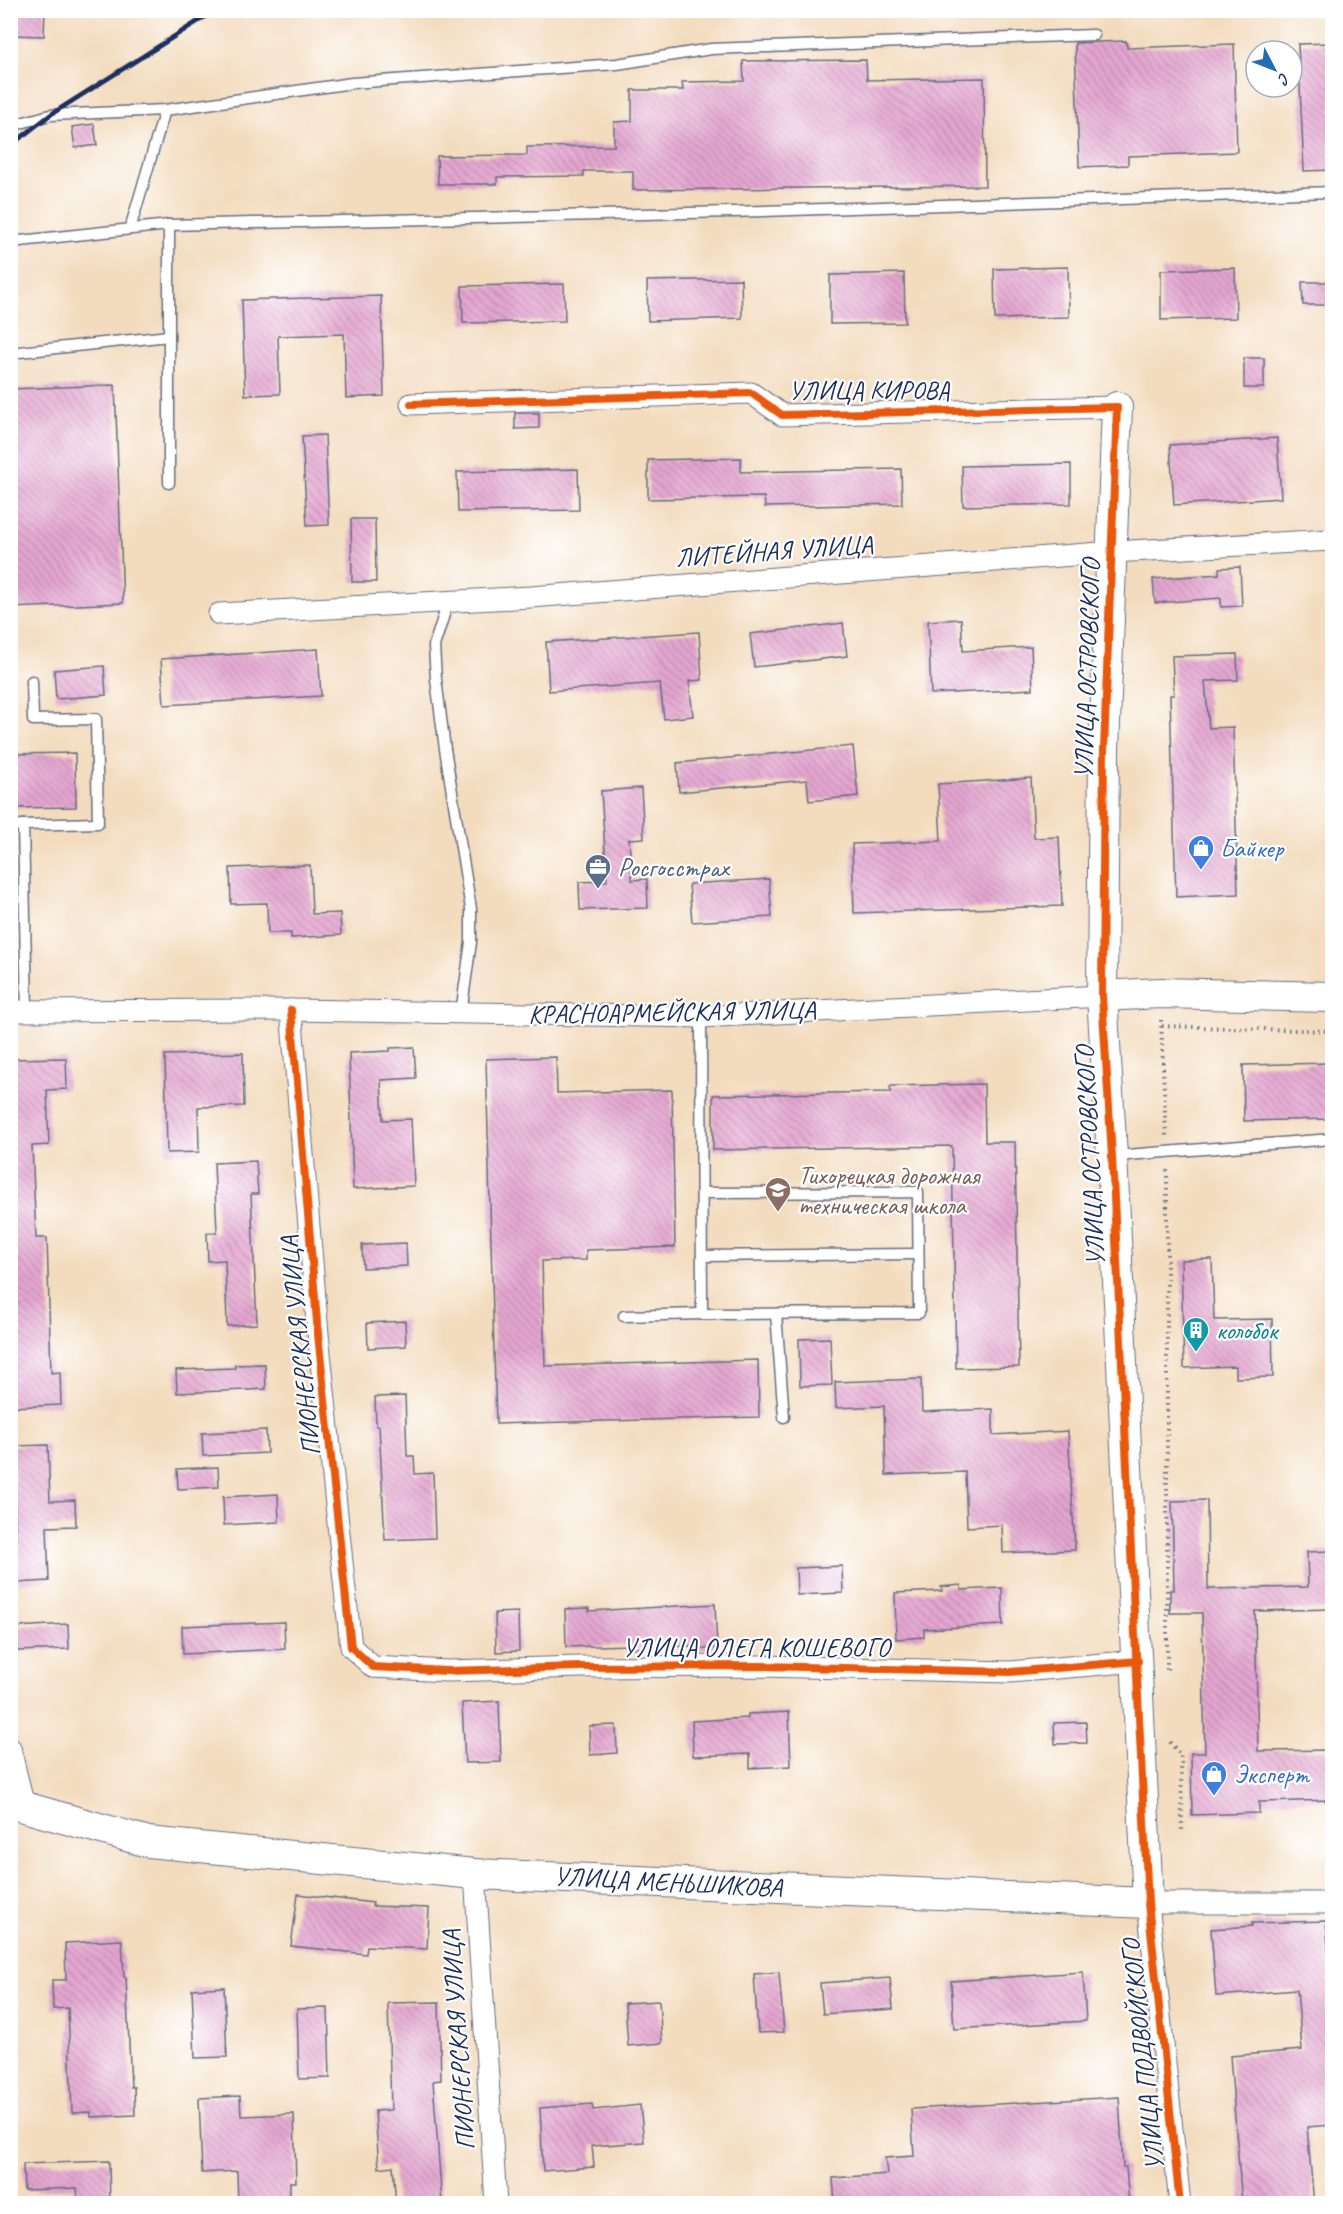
<svg xmlns="http://www.w3.org/2000/svg" width="1343" height="2214" font-family="Caveat,sans-serif">
	<style>
		.building { fill: url(#building-back-hatch) }
		.lines { fill: none; stroke-linecap: round; stroke-linejoin: round }
		.lane-casing { stroke: #676c80; stroke-width: 13 }
		.street-casing { stroke: #676c80; stroke-width: 23 }
		.secondary-casing { stroke: #676c80; stroke-width: 32 }
		.path { stroke: #676c80; stroke-width: 4; stroke-dasharray: 1.5 4.5; stroke-linecap: butt }
		.lane { stroke: #fff; stroke-width: 10 }
		.street { stroke: #fff; stroke-width: 21 }
		.secondary { stroke: #fff; stroke-width: 30 }
		.rail { stroke: #1b2f5e; stroke-width: 4.5 }
		.cycleway-casing { stroke: #fff; stroke-width: 11 }
		.cycleway { stroke: #e8590c; stroke-width: 8 }
		.labels { text-anchor: middle; dominant-baseline: central; stroke-width: 4.5; stroke-linejoin: round; paint-order: stroke }
		.street-label { font-size: 26px; fill: #1b2f5e; stroke: #fff }
		.shop-label { font-size: 26px; fill: #366cbe; stroke: #fff; text-anchor: start }
		.service-label { font-size: 26px; fill: #4e5e75; stroke: #fff; text-anchor: start }
		.education-label { font-size: 26px; fill: #785e54; stroke: #fff; text-anchor: start }
		.culture-label { font-size: 26px; fill: #0d838f; stroke: #fff; text-anchor: start }
	</style>
	<defs>
		<pattern id="building-back-hatch" width="6" height="6" patternUnits="userSpaceOnUse" patternTransform="scale(1.5)"><rect width="6" height="6" fill="#e5a6d0"/><path d="M-1 5l2 2M0 0l6 6M5-1l2 2" fill="none" stroke="#b988ac"/></pattern>
	</defs>
	<rect width="100%" height="100%" fill="#fff"/>
	<filter id="ink" filterUnits="userSpaceOnUse"><feTurbulence type="fractalNoise" baseFrequency=".0167" numOctaves="2"/><feDisplacementMap in="SourceGraphic" scale="12" xChannelSelector="R" yChannelSelector="G"/><feConvolveMatrix kernelMatrix="1 2 1 2 8 2 1 2 1" color-interpolation-filters="sRGB"/></filter>
	<filter id="wash" filterUnits="userSpaceOnUse"><feTurbulence type="fractalNoise" baseFrequency=".008" numOctaves="4" result="noise"/><feDisplacementMap in="SourceGraphic" scale="24" xChannelSelector="R" yChannelSelector="G"/><feGaussianBlur stdDeviation="1.35" result="paint"/><feColorMatrix in="noise" values="0 0 0 0 0 0 0 0 0 0 0 0 0 0 0 0 0 1.4 0 .05"/><feComposite in="paint" operator="in"/></filter>
	<g filter="url(#wash)">
		<rect width="100%" height="100%" fill="#f3dcbe"/>
		<g id="blocks">
			<g class="building">
				<path d="M10,10H45L44,36L10,35Z"/>
				<path d="M1126,41L1127,48L1234,44L1237,152L1128,156V165L1079,167L1075,43Z"/>
				<path d="M1332,43V170L1304,171L1298,44Z"/>
				<path d="M866,60L867,80L984,78L985,186L633,190V171H584V176L497,177V184H438L437,156L527,155V147L614,146V122L632,121V90H683L682,82L744,81L743,61Z"/>
				<path d="M94,124L97,145L75,148L72,127Z"/>
				<path d="M1068,267L1069,317L995,319L994,269Z"/>
				<path d="M1235,268L1236,318L1161,320V270Z"/>
				<path d="M904,273L905,323L830,324V275Z"/>
				<path d="M741,279L742,318L648,321L647,281Z"/>
				<path d="M1302,282H1332V305H1303Z"/>
				<path d="M564,284L565,321L463,323L462,286Z"/>
				<path d="M381,296L384,396L346,398L344,334L278,336L280,394L245,395L242,300Z"/>
				<rect x="1244" y="358" width="20" height="30"/>
				<path d="M115,385L123,603L10,608V389Z"/>
				<path d="M515,413H539V428L515,429Z"/>
				<path d="M325,435L329,525L307,526L302,436Z"/>
				<path d="M1277,438L1281,498L1174,505L1170,445Z"/>
				<path d="M741,458V472L901,469L902,504L765,507L764,497L648,499V460Z"/>
				<path d="M1071,464V504L963,506L962,466Z"/>
				<path d="M578,469L579,510L458,512L457,472Z"/>
				<path d="M351,519H375L376,582H352Z"/>
				<path d="M1240,567L1242,606L1221,607V598L1155,603L1153,579L1219,574V568Z"/>
				<path d="M961,619L963,651L1031,647L1033,689L931,694L928,621Z"/>
				<path d="M843,623L847,656L754,667L750,634Z"/>
				<path d="M699,632L702,680L689,681L693,716L664,719L660,683L549,691L546,642Z"/>
				<path d="M318,649L321,696L164,705L161,659Z"/>
				<path d="M1237,654L1238,680L1205,681L1209,728L1233,727L1238,894L1176,897L1170,695H1174L1172,656Z"/>
				<path d="M104,666L106,695L56,699L54,670Z"/>
				<path d="M853,746L858,796L809,801L807,780L679,792L677,763Z"/>
				<path d="M75,753L76,807L10,808V754Z"/>
				<path d="M1031,778L1034,838L1059,837L1062,906L854,913L852,844L941,841L938,784Z"/>
				<path d="M641,788L644,838L629,839L632,880L647,879L648,908L580,910L579,882L607,881L601,791Z"/>
				<path d="M310,865L312,914L340,913L341,935L291,938V933H268L267,903L231,904L230,868Z"/>
				<path d="M769,879L772,917L692,922L689,884Z"/>
				<path d="M414,1047L416,1078L381,1080L383,1120L411,1119L414,1186L353,1189L349,1053L390,1051V1048Z"/>
				<path d="M243,1053L244,1106L198,1107L199,1152L167,1153L165,1055Z"/>
				<path d="M556,1057L557,1093L672,1090L675,1247L586,1250V1260L542,1261L545,1366L758,1360L759,1417L496,1424L486,1059Z"/>
				<path d="M66,1058L67,1089L47,1090L49,1145L32,1146L36,1238H47L51,1373L60,1372L61,1405L10,1407V1059Z"/>
				<path d="M1332,1063V1119L1244,1121L1243,1065Z"/>
				<path d="M984,1084L985,1142H1015L1019,1367L956,1368L952,1146L713,1150V1095L891,1092L890,1086Z"/>
				<path d="M256,1161L258,1194H251L257,1324L227,1326L225,1260L208,1261L207,1233H217L214,1163Z"/>
				<path d="M406,1243L407,1266L363,1268L362,1245Z"/>
				<path d="M1212,1259L1214,1320L1272,1319L1273,1377L1236,1378V1366L1184,1368L1181,1260Z"/>
				<path d="M405,1321L406,1346L368,1348L367,1323Z"/>
				<path d="M830,1338L832,1385L800,1386L799,1339Z"/>
				<path d="M265,1364L266,1389L177,1393L176,1370L235,1368V1365Z"/>
				<path d="M921,1379L922,1412L993,1409V1435L1068,1431L1075,1550L1003,1553L1002,1525L967,1527L965,1472L886,1475L884,1406L836,1408L835,1382Z"/>
				<path d="M405,1396L407,1456H414L415,1474L433,1473L435,1538L385,1540L379,1426H376L375,1397Z"/>
				<path d="M266,1430L267,1453L203,1456L202,1433Z"/>
				<path d="M48,1445L50,1501L75,1500L76,1526L47,1527L49,1581L17,1583L13,1446Z"/>
				<path d="M218,1467L219,1487L178,1489L177,1469Z"/>
				<path d="M278,1494L279,1522L224,1525L223,1497Z"/>
				<path d="M1207,1500L1208,1589L1308,1587L1307,1552L1332,1551V1609L1255,1611L1258,1751L1332,1750V1800L1259,1802V1813L1192,1815L1191,1753H1205L1202,1613H1170V1590H1174L1172,1501Z"/>
				<path d="M842,1566L843,1593L797,1595L796,1568Z"/>
				<path d="M961,1585V1590L1002,1588L1003,1625L924,1629V1637L896,1639L895,1593L942,1591L941,1587Z"/>
				<path d="M715,1604L717,1648L693,1650V1646L630,1648V1645L566,1647L565,1609L589,1608V1611Z"/>
				<path d="M518,1612L519,1651L496,1652L495,1613Z"/>
				<path d="M284,1622L285,1649L183,1654L182,1626Z"/>
				<path d="M68,1624L69,1649L17,1651L16,1627Z"/>
				<path d="M499,1701L501,1762L465,1763L462,1703Z"/>
				<path d="M789,1712L791,1766L750,1768V1754L693,1756L692,1721L748,1718V1714Z"/>
				<path d="M1086,1722L1087,1743L1055,1744L1054,1723Z"/>
				<path d="M616,1725L617,1753L590,1755L589,1726Z"/>
				<path d="M298,1894L373,1903L372,1906L429,1908L427,1949L367,1946L366,1954L291,1946Z"/>
				<path d="M1326,1921L1331,1987H1328L1332,2045V2125L1307,2127L1314,2204H1242L1230,2056L1302,2050L1297,1990L1216,1996L1211,1929L1252,1926V1923Z"/>
				<path d="M122,1940L124,1977H126L131,2087H134L135,2115L91,2117V2112L72,2113L68,2008L53,2009L52,1980H66L65,1943Z"/>
				<path d="M779,1972L784,2032L758,2033L754,1974Z"/>
				<path d="M1083,1972L1086,2021L954,2029L951,1981Z"/>
				<path d="M890,1978L893,2009L823,2014L820,1983Z"/>
				<path d="M224,1987L227,2057L195,2058L192,1989Z"/>
				<path d="M659,2001L662,2043L628,2046L625,2003Z"/>
				<path d="M439,2002L441,2080L433,2081L442,2204H396L393,2166L379,2168L375,2111L391,2110L388,2003Z"/>
				<path d="M328,2008L330,2078L299,2079L297,2009Z"/>
				<path d="M240,2096L241,2116L294,2114L296,2182H290V2204H238L237,2171L202,2173L199,2098Z"/>
				<path d="M1119,2097L1123,2167H1126L1129,2204H835L833,2178L887,2174L885,2158L914,2156L911,2109Z"/>
				<path d="M592,2104L593,2110L640,2105L644,2142L592,2146L594,2167L543,2171L540,2108Z"/>
				<path d="M109,2161L110,2204H78L77,2188L24,2190L23,2164Z"/>
			</g>
		</g>
	</g>
	<g filter="url(#ink)">
		<use href="#blocks" fill-opacity="0" stroke="#676c80" stroke-width="1.5"/>
		<g class="lines">
			<g class="lane-casing">
				<g id="lane">
					<path d="M10,126L50,115L165,110L352,83L617,64L711,49L1094,35"/>
					<path d="M169,225V483"/>
					<path d="M130,229L165,110"/>
					<path d="M10,239L20,241L169,225L732,212L1332,192"/>
					<path d="M10,353L169,336"/>
					<path d="M448,602L434,646L436,679L445,749L471,909V942L461,1013"/>
					<path d="M10,826L23,825"/>
					<path d="M27,1011L23,825L98,823L96,719L33,720L32,681"/>
					<path d="M701,1017L702,1314L919,1313L918,1192L702,1193"/>
					<path d="M1114,1156L1332,1139"/>
					<path d="M702,1256L918,1254"/>
					<path d="M776,1314L784,1417"/>
					<path d="M624,1316L702,1314"/>
				</g>
			</g>
			<g class="street-casing">
				<g id="street">
					<path d="M411,404L751,393L782,415L1117,407"/>
					<path d="M219,614L531,597L1112,552L1332,540"/>
					<path d="M291,1010L318,1334L351,1647L373,1667L447,1671L580,1667L761,1666L1010,1672L1138,1661"/>
					<path d="M10,1011L291,1010L701,1017L1102,996"/>
					<path d="M10,1748L24,1807"/>
					<path d="M475,1874L496,2204"/>
					<path d="M1180,2204L1148,1903H1332"/>
				</g>
			</g>
			<g class="secondary-casing">
				<g id="secondary">
					<path d="M1102,996L1160,993L1332,997"/>
					<path d="M10,1803L148,1842L475,1874L1148,1903L1112,1156L1102,996L1104,750L1117,407"/>
				</g>
			</g>
			<g class="path">
				<path d="M1161,1020L1166,1136"/>
				<path d="M1162,1026L1332,1031"/>
				<path d="M1167,1170V1670"/>
				<path d="M1170,1742L1181,1756L1182,1831"/>
			</g>
			<use href="#lane" class="lane"/>
			<use href="#street" class="street"/>
			<use href="#secondary" class="secondary"/>
			<path class="rail" d="M10,146L50,115L216,10"/>
			<g class="cycleway-casing">
				<g id="cycleway">
					<path d="M411,404L751,393L782,415L1117,407L1104,750L1102,996L1112,1156L1148,1903L1180,2204"/>
					<path d="M291,1010L318,1334L351,1647L373,1667L447,1671L580,1667L761,1666L1010,1672L1138,1661"/>
				</g>
			</g>
			<use href="#cycleway" class="cycleway"/>
		</g>
	</g>
	<defs>
		<g id="shop-pin" transform="scale(1.35)"><path d="M0 17L-7.5 6A9.5 9.5 0 1 1 7.5 6Z" fill="#3f7fe0" stroke="#fff"/><path d="M-5-2.5h2.3a2.7 3.5 0 0 1 5.4 0H5L5.5 6h-11ZM-1.5-2.5h3a1.5 2.3 0 0 0-3 0Z" fill="#fff"/></g>
		<g id="office-pin" transform="scale(1.35)"><path d="M0 17L-7.5 6A9.5 9.5 0 1 1 7.5 6Z" fill="#5c6f8a" stroke="#fff"/><path d="M-6-3h4V-5.5h4V-3h4V5H-6ZM-1-4.5V-3h2v-1.5ZM-6 0V1H6V0Z" fill="#fff"/></g>
		<g id="university-pin" transform="scale(1.35)"><path d="M0 17L-7.5 6A9.5 9.5 0 1 1 7.5 6Z" fill="#8d6e63" stroke="#fff"/><path d="M0-5L7-2L0 1L-7-2ZM-4 1L0 2.5L4 1V4Q0 6-4 4Z" fill="#fff"/></g>
		<g id="building-pin" transform="scale(1.35)"><path d="M0 17L-7.5 6A9.5 9.5 0 1 1 7.5 6Z" fill="#0f9aa8" stroke="#fff"/><path d="M-4-6H4V6H1V3H-1V6H-4ZM-2.5-4.3h1.7v1.8h-1.7ZM.8-4.3h1.7v1.8H.8ZM-2.5-1h1.7V.8h-1.7ZM.8-1h1.7V.8H.8Z" fill="#fff"/></g>
	</defs>
	<g fill-rule="evenodd">
		<use href="#shop-pin" x="1201" y="848"/>
		<use href="#office-pin" x="598" y="867"/>
		<use href="#university-pin" x="778" y="1190"/>
		<use href="#building-pin" x="1196" y="1330"/>
		<use href="#shop-pin" x="1214" y="1774"/>
	</g>
	<g class="labels">
		<g class="street-label">
			<text x="869" y="390">УЛИЦА КИРОВА</text>
			<text transform="translate(774 551) rotate(-4)">ЛИТЕЙНАЯ УЛИЦА</text>
			<text transform="translate(1087 669) rotate(-88)">УЛИЦА ОСТРОВСКОГО</text>
			<text transform="translate(672 1012) rotate(-1)">КРАСНОАРМЕЙСКАЯ УЛИЦА</text>
			<text transform="translate(1090 1156) rotate(-93)">УЛИЦА ОСТРОВСКОГО</text>
			<text transform="translate(300 1346) rotate(-96)">ПИОНЕРСКАЯ УЛИЦА</text>
			<text x="756" y="1647">УЛИЦА ОЛЕГА КОШЕВОГО</text>
			<text transform="translate(668 1882) rotate(3)">УЛИЦА МЕНЬШИКОВА</text>
			<text transform="translate(458 2040) rotate(-94)">ПИОНЕРСКАЯ УЛИЦА</text>
			<text transform="translate(1143 2055) rotate(-96)">УЛИЦА ПОДВОЙСКОГО</text>
		</g>
		<g class="shop-label">
			<text x="1220" y="848">Байкер</text>
			<text x="1234" y="1774">Эксперт</text>
		</g>
		<g class="service-label">
			<text x="618" y="867">Росгосстрах</text>
		</g>
		<g class="education-label">
			<text x="798" y="1175">Тихорецкая дорожная<tspan x="798" dy="30">техническая школа</tspan></text>
		</g>
		<g class="culture-label">
			<text x="1216" y="1330">колобок</text>
		</g>
	</g>
	<rect width="1343" height="2214" fill="none" stroke="#fff" stroke-width="36"/>
	<g transform="translate(1274 69) rotate(132)"><circle r="28" fill="#ffffff" stroke="#a4acbf" stroke-width="1.5"/>
	<path d="M0-4.5L10 22L0 15L-10 22Z" fill="#1f6fb2"/>
	<text y="-9" font-size="16" font-weight="bold" text-anchor="middle" fill="#1b2f5e">С</text>
	</g>
</svg>
